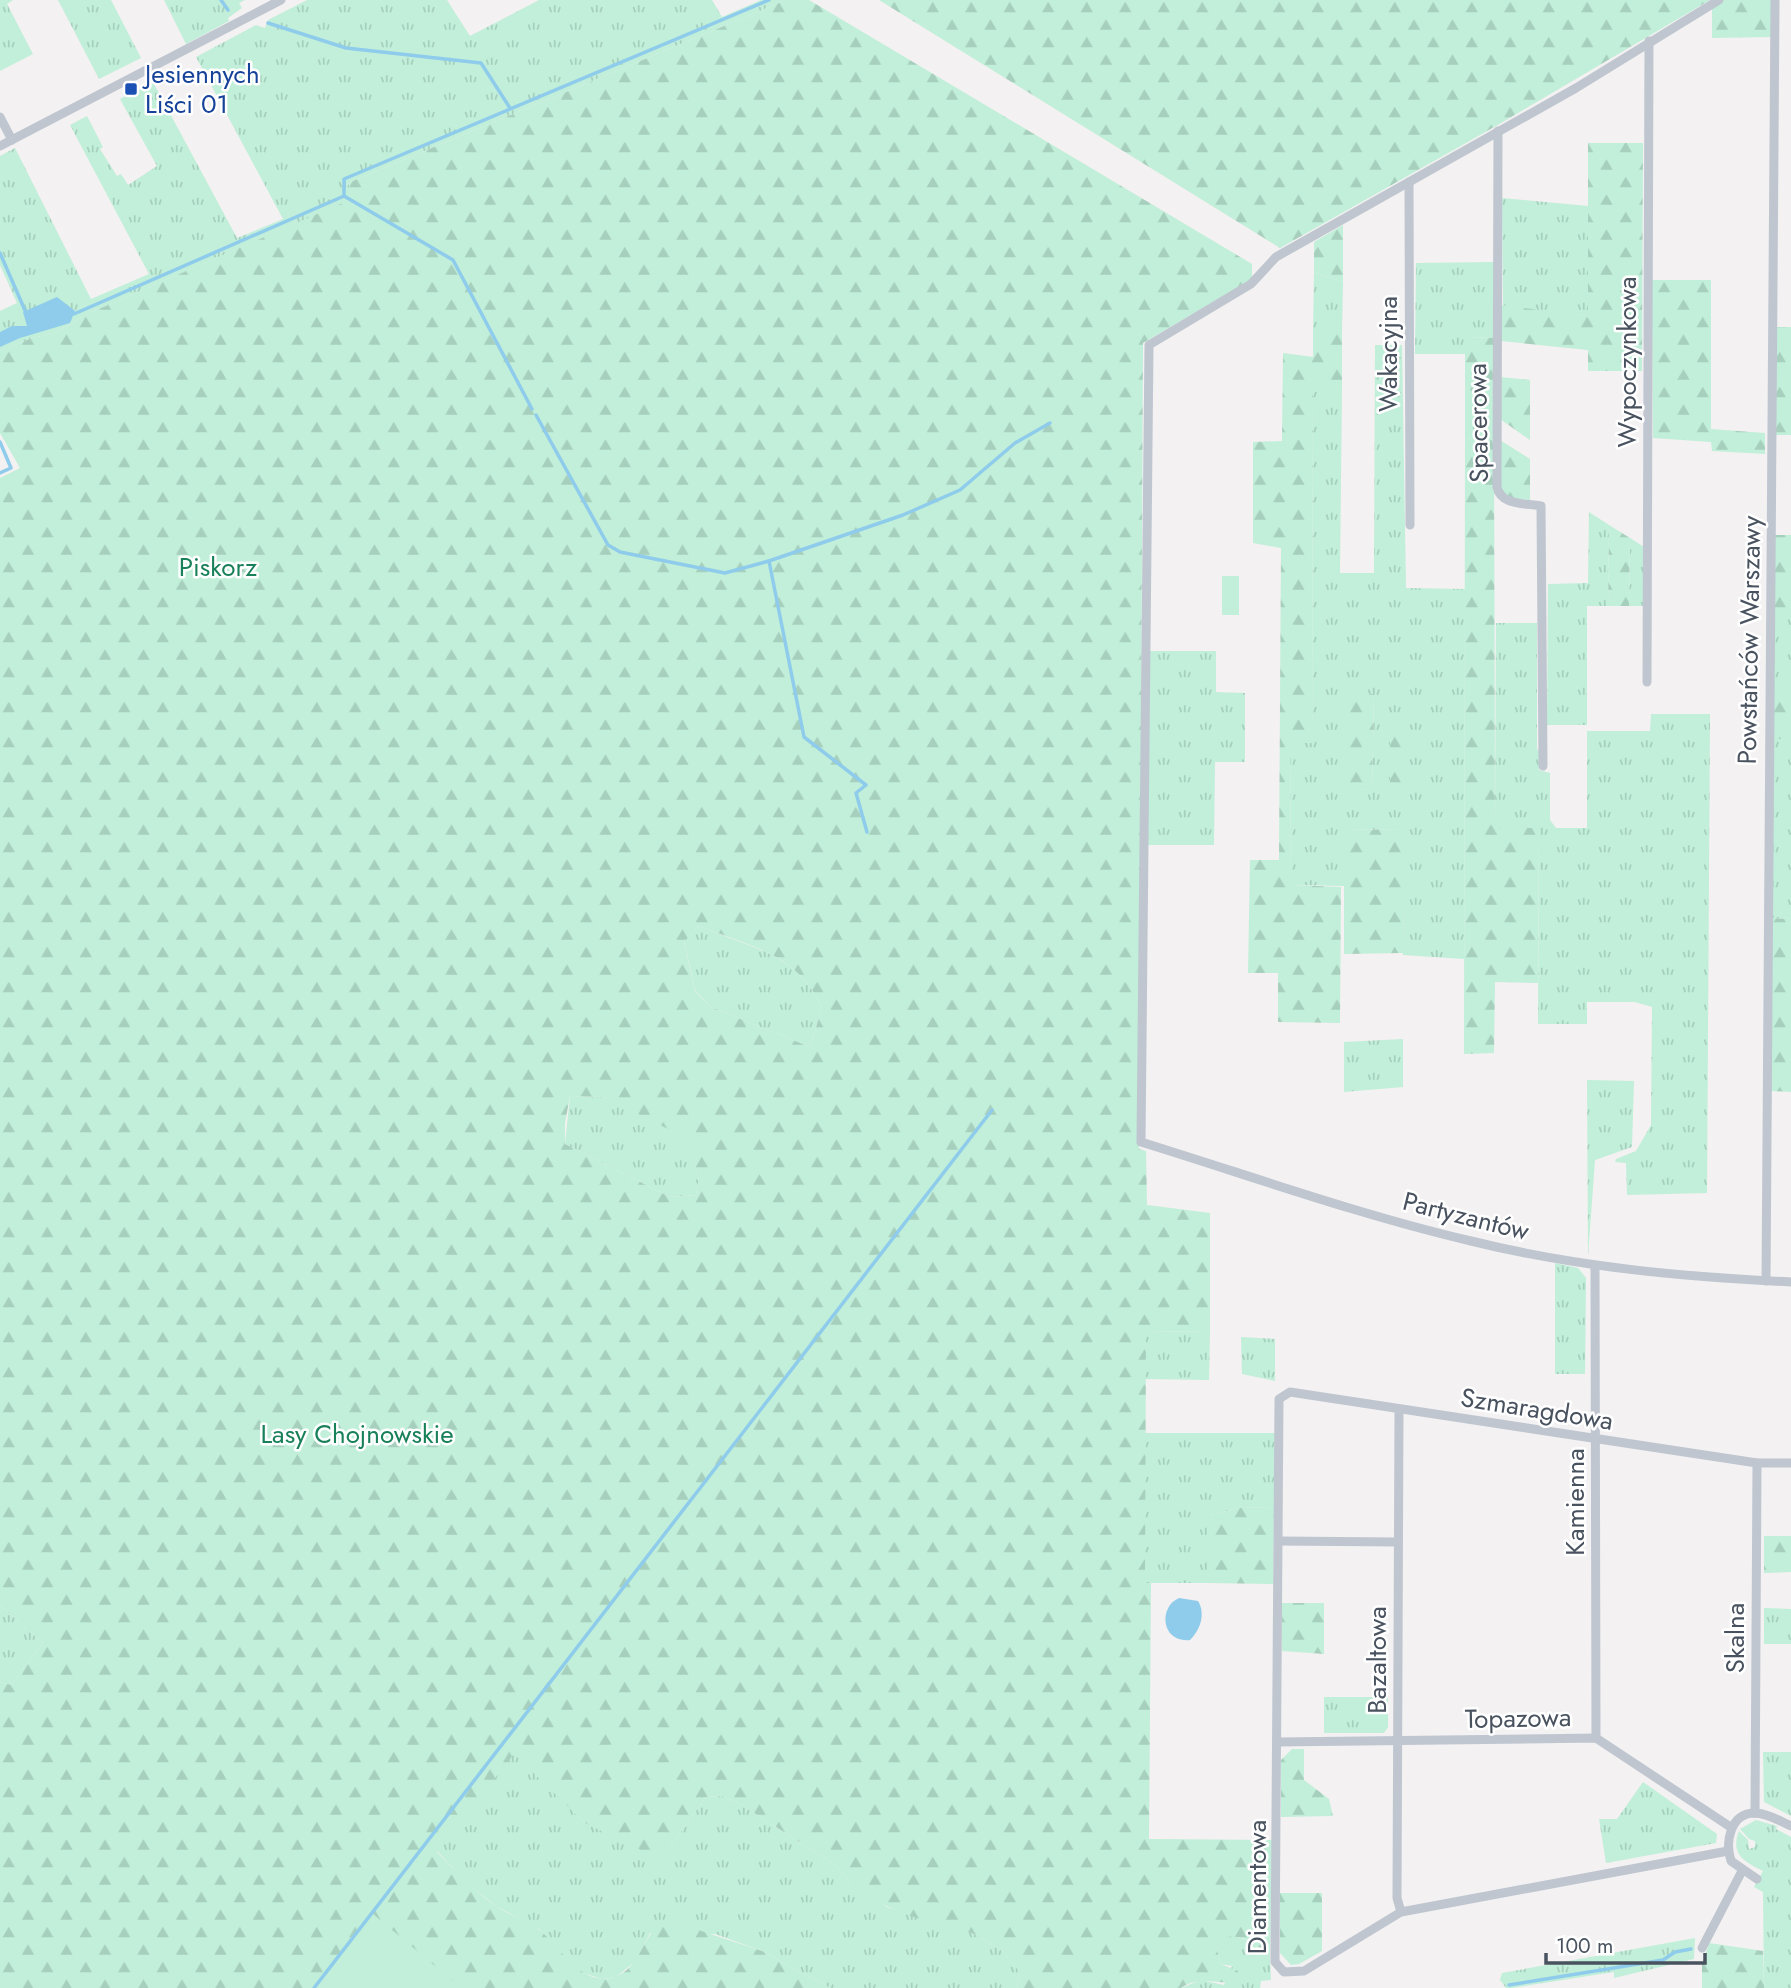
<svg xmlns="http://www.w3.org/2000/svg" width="1791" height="1988" font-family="Jost,sans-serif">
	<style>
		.grass { fill: url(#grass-tufts); fill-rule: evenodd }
		.forest { fill: url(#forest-firs); fill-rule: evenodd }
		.park { fill: #c1efd9 }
		.water { fill: #8fccec }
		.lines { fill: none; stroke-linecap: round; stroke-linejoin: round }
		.stream { stroke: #8fccec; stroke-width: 3.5 }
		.minor { stroke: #bfc6d0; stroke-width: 9 }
		.transit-dot { fill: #1a4fb4; stroke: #fff; stroke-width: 2.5 }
		.labels { text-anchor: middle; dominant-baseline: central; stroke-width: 5; stroke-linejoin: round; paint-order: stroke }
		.transit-label { font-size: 26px; fill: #164399; stroke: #fff; text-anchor: start }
		.street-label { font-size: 26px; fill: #49525f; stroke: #fff }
		.park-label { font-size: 26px; fill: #19815a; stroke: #fff }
	</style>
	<defs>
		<pattern id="grass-tufts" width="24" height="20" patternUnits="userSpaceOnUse" patternTransform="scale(1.75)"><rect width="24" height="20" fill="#c1efd9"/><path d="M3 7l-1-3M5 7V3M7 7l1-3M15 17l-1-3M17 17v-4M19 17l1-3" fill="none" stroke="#a7cfbd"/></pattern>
		<pattern id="forest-firs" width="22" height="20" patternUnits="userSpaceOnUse" patternTransform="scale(1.75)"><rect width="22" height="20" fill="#c1efd9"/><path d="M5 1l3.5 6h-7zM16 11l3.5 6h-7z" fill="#a7cfbd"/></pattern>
	</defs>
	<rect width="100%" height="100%" fill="#f3f1f1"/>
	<g class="grass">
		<path d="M0,0H13L7,4L33,54L0,71Z"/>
		<path d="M58,0H111L141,58L99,79Z"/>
		<path d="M164,0H245L239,3L242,8L228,18L229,21L186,44Z"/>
		<path d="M307,0H447L470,36L539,0H712L722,17L761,0H786L348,183L355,198L92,312L52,334L32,338L0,351V311L17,303L0,265V156L15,148L91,299L149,274L70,125L87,116L103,147L100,149L117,176L121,174L128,185L157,166L120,99L153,82L237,238L283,219L196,57L256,25L265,28L268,20Z"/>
		<path d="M1502,198L1588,206V316L1503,306Z"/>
		<path d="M1494,262L1495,338L1465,337V354H1415L1416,263Z"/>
		<path d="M1314,272L1343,282L1342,331H1313Z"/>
		<path d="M1375,345H1402L1406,588L1465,589L1464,959L1403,955L1404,829L1344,830V886L1291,885L1290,743H1312L1313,386H1342L1340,573H1374ZM1345,694L1374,695L1372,789L1345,790ZM1404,728V788H1390V729Z"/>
		<path d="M1465,387L1494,405V440L1465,438Z"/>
		<path d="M1589,512L1609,525L1608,606H1587V725H1547L1548,584L1588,583Z"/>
		<path d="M1630,538L1644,547V606H1629Z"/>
		<path d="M1774,615H1791V679H1773Z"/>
		<path d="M1496,623H1537V749L1539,751V770L1550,773V820L1556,828H1587V731H1650L1651,714H1710L1707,1193L1627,1195L1626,1163L1615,1162L1616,1159L1636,1151L1651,1125L1652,1007L1635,1002H1587V1024H1538L1539,828H1495Z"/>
		<path d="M1149,651H1216V692L1245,693V762H1215L1214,845H1148Z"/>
		<path d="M1773,739H1791V919L1770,918Z"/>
		<path d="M699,926C750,948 797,952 822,1008L810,1047L711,1007L695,990L684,941Z"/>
		<path d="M1403,1039V1087L1344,1092V1042Z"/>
		<path d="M1587,1080L1634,1081L1632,1147L1595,1160L1588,1256Z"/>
		<path d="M570,1096L604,1097L684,1136L699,1176L696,1195L670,1197L565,1144Z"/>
		<path d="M1555,1263L1578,1268L1586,1278L1585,1374H1555Z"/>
		<path d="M1146,1331L1210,1332L1209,1380L1145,1379Z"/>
		<path d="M1241,1337L1275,1339V1381L1242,1374Z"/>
		<path d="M1145,1433H1275L1274,1507L1238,1508L1208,1516V1583H1145Z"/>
		<path d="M0,1605L43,1643L11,1685L0,1682Z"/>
		<path d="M1764,1608L1791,1609V1644H1764Z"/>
		<path d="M1324,1697H1388V1727L1384,1733H1324Z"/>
		<path d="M1763,1752H1791V1816L1764,1802Z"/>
		<path d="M514,1753L585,1823L666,1852L706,1797L722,1796L737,1802L837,1866L850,1883L887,1907L974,1934L1002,1951L1019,1971L1017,1988H830L762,1951L715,1934L650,1933L636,1961L616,1977L602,1979L586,1974L575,1968L540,1930L496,1906L468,1884L437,1851Z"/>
		<path d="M1643,1782L1717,1834L1716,1843L1606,1863L1599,1819H1617Z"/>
		<path d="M1756,1820L1777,1826L1776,1829L1791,1837V1988H1764L1763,1892L1754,1887L1763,1871C1744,1862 1730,1854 1739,1831L1748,1840L1749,1849L1755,1847V1841L1749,1839L1740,1829Z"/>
		<path d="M1232,1935L1252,1942L1270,1957L1271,1980L1261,1981L1260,1988H1181L1201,1980L1224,1985L1232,1966L1221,1964L1217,1950L1221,1938Z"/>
		<path d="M1695,1938L1694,1959L1614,1978V1972L1512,1988H1506L1500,1980L1502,1973Z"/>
	</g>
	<g class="forest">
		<path d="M786,0H809L1252,264V279L1143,343L1139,1149L1146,1151L1147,1205L1210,1213V1332L1146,1331L1145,1583H1151L1149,1839L1272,1840L1270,1957C1255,1944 1243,1932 1221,1938L1217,1950L1221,1964L1238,1971L1239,1980C1223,1988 1203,1973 1181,1988H1017L1019,1971L1002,1951L974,1934L910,1916L870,1899L850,1883L837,1866L737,1802L722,1796L706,1797L666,1852L647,1853L585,1823L514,1754L437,1852C456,1871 474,1891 496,1906C509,1915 525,1920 538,1929C560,1945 580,1988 615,1977C639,1968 642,1941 658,1924L677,1923L762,1951L830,1988H0V1682L11,1685L43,1643L0,1605V478L20,468L0,433V351L32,338L52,334L92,312L354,198L348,183ZM699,926C750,947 797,952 822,1008L810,1047L711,1007L695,991L684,942ZM570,1096L604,1097L684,1137L699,1176L696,1195L670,1197L565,1144V1123Z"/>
		<path d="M879,0H1710L1496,126L1280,248Z"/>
		<path d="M1723,0H1772L1771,37L1712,38V7Z"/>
		<path d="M1588,143H1643L1642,371H1588V350L1501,341V305L1588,316Z"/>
		<path d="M1343,225V282L1314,272V242Z"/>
		<path d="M1652,280H1711V429L1765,433V454L1712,451L1711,442L1653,438Z"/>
		<rect x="1775" y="327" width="16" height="108"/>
		<path d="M1313,331H1342V386L1313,387L1312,743H1290L1291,885L1341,887L1340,1023L1278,1022V973H1248L1250,860H1279L1281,548L1253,543V442L1282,441L1283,353L1313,357Z"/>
		<path d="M1465,337L1495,338L1494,405L1465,387Z"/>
		<path d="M1500,377L1530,380V440L1500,419Z"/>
		<path d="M1465,438L1494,440L1495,828H1539L1538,983L1495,982L1494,1053L1464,1054Z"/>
		<path d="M1500,440L1530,459V500L1508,498L1500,489Z"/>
		<path d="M1609,525L1630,538L1629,606H1608Z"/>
		<path d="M1775,535H1791V615H1774Z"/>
		<rect x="1773" y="679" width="18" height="60"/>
		<path d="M1345,694H1374L1372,789L1345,791Z"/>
		<path d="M1390,728H1405L1404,788H1390Z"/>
		<path d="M1405,829L1403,953L1344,954V830Z"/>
		<path d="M1770,918L1791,919V1092L1771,1091Z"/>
		<path d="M1274,1507L1273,1584L1208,1583V1516L1238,1508Z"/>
		<path d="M1764,1536H1791V1572L1764,1573Z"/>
		<path d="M1282,1603H1324V1654L1282,1651Z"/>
		<path d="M1292,1749H1304V1780L1329,1799L1333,1816L1281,1817V1760Z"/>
		<path d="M1280,1893H1322V1951L1299,1964L1291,1965L1280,1953Z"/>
		<path d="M1709,1943L1763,1951L1764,1988H1702V1964Z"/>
	</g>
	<g class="park">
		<rect x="1222" y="576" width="17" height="39"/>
		<path d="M372,1913L461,1988H314Z"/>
	</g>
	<g class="water">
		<path d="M57,297L75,311L70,323L20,338L0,347V332L12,326H27L23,312Z"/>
		<path d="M1179,1598L1198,1601C1206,1614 1200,1630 1190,1640C1161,1643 1158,1607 1179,1598Z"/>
	</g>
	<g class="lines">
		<g class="stream">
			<path d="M221,0L228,10"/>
			<path d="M268,23L346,48L481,63L510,108"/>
			<path d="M344,196L453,260L532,409"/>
			<path d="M0,253L27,315"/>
			<path d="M74,314L344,196V179L769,0"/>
			<path d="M536,415L608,545L620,552L725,573L769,561L903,515L960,490L1015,443L1050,423"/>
			<path d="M0,442L11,468L0,473"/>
			<path d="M769,561L804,737L866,785L856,793L867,832"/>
			<path d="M1509,1985L1663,1960L1675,1952L1691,1949"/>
			<path d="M314,1988L992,1110"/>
		</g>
		<g class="minor">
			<path d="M1719,0L1576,88L1276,257L1251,284L1149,345L1141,1142C1251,1176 1360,1215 1471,1241C1576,1267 1684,1277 1791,1282"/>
			<path d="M0,117L12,140"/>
			<path d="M1498,131L1497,487C1501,506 1526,503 1541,506L1543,766"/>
			<path d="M0,146L281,0"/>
			<path d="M1409,182L1410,525"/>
			<path d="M1647,682L1649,41"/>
			<path d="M1595,1266L1596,1738"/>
			<path d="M1766,1281L1775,0"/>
			<path d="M1399,1409L1397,1898L1401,1912"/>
			<path d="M1279,1541L1398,1542"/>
			<path d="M1278,1742L1596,1738L1732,1828"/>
			<path d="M1755,1813L1757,1463"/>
			<path d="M1728,1851L1401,1912L1304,1971L1284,1972L1275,1962V1954L1279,1399L1290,1392L1757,1463H1791"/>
			<path d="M1757,1879L1731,1861C1725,1842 1730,1814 1754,1813C1767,1813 1780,1821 1791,1826"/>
			<path d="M1702,1948L1742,1871"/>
		</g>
	</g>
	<rect class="transit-dot" x="124" y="82" width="14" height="14" rx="3.5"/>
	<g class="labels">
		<g class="transit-label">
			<text x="145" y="74">Jesiennych<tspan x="145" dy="30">Liści 01</tspan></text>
		</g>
		<g class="street-label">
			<text transform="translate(1388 354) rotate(-90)">Wakacyjna</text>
			<text transform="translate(1627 362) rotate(-90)">Wypoczynkowa</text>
			<text transform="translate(1478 423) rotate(-91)">Spacerowa</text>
			<text transform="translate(1749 640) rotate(-89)">Powstańców Warszawy</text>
			<text transform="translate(1466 1216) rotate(14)">Partyzantów</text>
			<text transform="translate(1537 1409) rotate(9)">Szmaragdowa</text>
			<text transform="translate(1575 1502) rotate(-90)">Kamienna</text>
			<text transform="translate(1735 1638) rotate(-90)">Skalna</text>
			<text transform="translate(1377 1660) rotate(-90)">Bazaltowa</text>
			<text transform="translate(1518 1718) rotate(-1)">Topazowa</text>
			<text transform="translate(1257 1887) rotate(-90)">Diamentowa</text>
		</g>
		<g class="park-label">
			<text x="218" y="567">Piskorz</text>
			<text x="357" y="1434">Lasy Chojnowskie</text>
		</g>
	</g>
	<path d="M1546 1953v10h159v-10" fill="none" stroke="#49525f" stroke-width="3.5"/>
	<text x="1556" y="1953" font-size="21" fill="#49525f" stroke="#ffffff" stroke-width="5" paint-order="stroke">100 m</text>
</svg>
